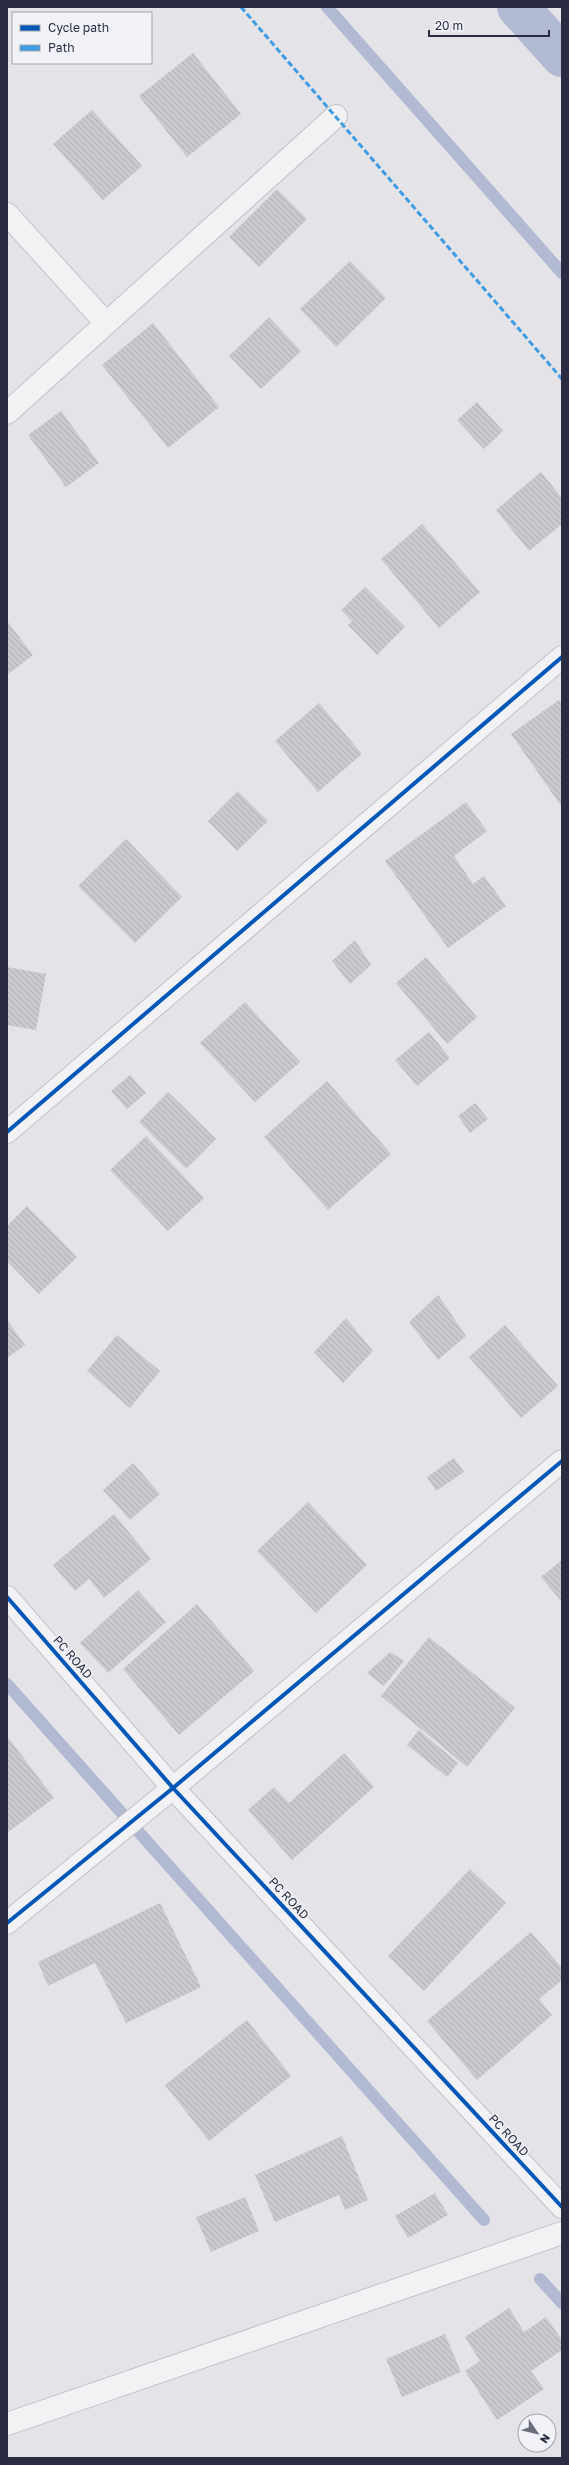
<svg xmlns="http://www.w3.org/2000/svg" width="569" height="2465" font-family="'Golos Text',sans-serif">
	<style>
		.lines { fill: none; stroke-linecap: round; stroke-linejoin: round }
		.stream { stroke: #b2b9d2; stroke-width: 12 }
		.canal { stroke: #b2b9d2; stroke-width: 42 }
		.building { fill: url(#building-back-hatch) }
		.street-casing { stroke: #c1c1c6; stroke-width: 24 }
		.street { stroke: #f2f2f5; stroke-width: 22 }
		.quiet { stroke: #3d9ce3; stroke-width: 3; stroke-dasharray: 6 3; stroke-linecap: butt }
		.cycleway-casing { stroke: #f1f2f7; stroke-width: 6 }
		.cycleway { stroke: #0057b8; stroke-width: 4 }
		.labels { text-anchor: middle; dominant-baseline: central; stroke-width: 3; stroke-linejoin: round; paint-order: stroke }
		.street-label { font-size: 12px; fill: #2a2c41; stroke: #f1f2f7 }
	</style>
	<defs>
		<pattern id="building-back-hatch" width="6" height="6" patternUnits="userSpaceOnUse"><rect width="6" height="6" fill="#c9c9ce"/><path d="M-1 5l2 2M0 0l6 6M5-1l2 2" fill="none" stroke="#adadb2"/></pattern>
	</defs>
	<rect width="100%" height="100%" fill="#e3e3e8"/>
	<g class="lines">
		<g class="stream">
			<path d="M327,7L562,273"/>
			<path d="M7,1684L484,2220"/>
			<path d="M540,2279L562,2303"/>
		</g>
		<path class="canal" d="M518,7L562,56"/>
	</g>
	<g class="building">
		<path d="M193,53L241,114L187,157L139,96Z"/>
		<path d="M92,110L142,166L103,200L53,144Z"/>
		<path d="M277,189L307,219L259,267L229,237Z"/>
		<path d="M350,261L386,298L336,347L300,309Z"/>
		<path d="M269,317L301,351L261,389L229,356Z"/>
		<path d="M153,323L219,407L168,448L102,365Z"/>
		<path d="M477,402L503,431L484,449L457,420Z"/>
		<path d="M61,411L99,463L66,487L28,435Z"/>
		<path d="M541,472L562,498V524L529,551L496,510Z"/>
		<path d="M422,524L480,592L439,628L381,559Z"/>
		<path d="M365,587L405,627L377,655L348,625L352,621L341,610Z"/>
		<path d="M7,621L33,655L7,675Z"/>
		<path d="M559,700L562,704V807L511,734Z"/>
		<path d="M319,703L362,754L318,792L275,741Z"/>
		<path d="M238,791L268,821L237,851L208,821Z"/>
		<path d="M466,802L487,831L454,856L473,884L484,876L506,906L448,948L385,861Z"/>
		<path d="M126,839L182,897L135,943L78,886Z"/>
		<path d="M355,940L371,965L350,984L332,961Z"/>
		<path d="M426,957L477,1017L447,1044L396,983Z"/>
		<path d="M7,967L46,974L36,1030L7,1025Z"/>
		<path d="M245,1002L300,1062L255,1102L200,1043Z"/>
		<path d="M429,1032L450,1058L417,1086L395,1060Z"/>
		<path d="M130,1075L146,1093L127,1109L111,1091Z"/>
		<path d="M327,1081L391,1154L328,1210L264,1137Z"/>
		<path d="M168,1092L216,1139L186,1169L139,1122Z"/>
		<path d="M475,1103L488,1119L470,1133L458,1116Z"/>
		<path d="M146,1136L204,1198L168,1231L110,1170Z"/>
		<path d="M27,1206L77,1257L39,1294L7,1261V1226Z"/>
		<path d="M438,1295L466,1336L438,1360L409,1322Z"/>
		<path d="M346,1318L373,1351L343,1383L314,1352Z"/>
		<path d="M7,1320L25,1345L7,1358Z"/>
		<path d="M505,1325L558,1386L521,1418L469,1357Z"/>
		<path d="M117,1335L160,1371L130,1408L87,1371Z"/>
		<path d="M454,1458L464,1472L436,1491L427,1477Z"/>
		<path d="M133,1463L160,1494L130,1520L103,1490Z"/>
		<path d="M308,1502L367,1565L316,1613L257,1551Z"/>
		<path d="M114,1514L151,1559L104,1598L89,1579L75,1591L53,1565Z"/>
		<path d="M562,1560V1602L541,1577Z"/>
		<path d="M138,1590L166,1622L108,1673L80,1643Z"/>
		<path d="M197,1604L254,1671L179,1735L123,1669Z"/>
		<path d="M429,1637L515,1708L467,1767L381,1696Z"/>
		<path d="M390,1652L404,1661L384,1686L367,1673Z"/>
		<path d="M419,1730L458,1763L447,1777L407,1745Z"/>
		<path d="M7,1736L54,1798L7,1833Z"/>
		<path d="M344,1753L374,1787L292,1860L248,1810L274,1787L289,1803Z"/>
		<path d="M470,1869L506,1903L424,1991L388,1956Z"/>
		<path d="M160,1903L201,1987L126,2023L95,1963L48,1986L38,1962Z"/>
		<path d="M531,1932L562,1968V1980L539,1999L552,2015L477,2080L427,2021Z"/>
		<path d="M247,2020L291,2076L209,2141L165,2085Z"/>
		<path d="M342,2136L368,2200L345,2210L339,2195L275,2222L255,2175Z"/>
		<path d="M435,2193L448,2215L408,2238L395,2216Z"/>
		<path d="M245,2197L259,2231L211,2252L196,2217Z"/>
		<path d="M509,2308L524,2332L546,2317L562,2340V2350L531,2371L544,2389L497,2420L465,2371L480,2361L465,2337Z"/>
		<path d="M445,2334L461,2372L402,2397L386,2359Z"/>
	</g>
	<g class="lines">
		<g class="street-casing">
			<g id="street">
				<path d="M7,214L105,322"/>
				<path d="M7,413L336,116"/>
				<path d="M7,1132L562,657"/>
				<path d="M7,1597L173,1788L562,2207"/>
				<path d="M7,1923L173,1788L562,1461"/>
				<path d="M7,2424L562,2233"/>
			</g>
		</g>
		<use href="#street" class="street"/>
		<path class="quiet" d="M241,7L562,379"/>
		<g class="cycleway-casing">
			<g id="cycleway">
				<path d="M7,1132L562,657"/>
				<path d="M7,1597L173,1788L562,2207"/>
				<path d="M7,1923L173,1788L562,1461"/>
			</g>
		</g>
		<use href="#cycleway" class="cycleway"/>
	</g>
	<g class="labels">
		<g class="street-label">
			<text transform="translate(73 1657) rotate(49)">PC ROAD</text>
			<text transform="translate(289 1898) rotate(47)">PC ROAD</text>
			<text transform="translate(509 2135) rotate(47)">PC ROAD</text>
		</g>
	</g>
	<rect width="569" height="2465" fill="none" stroke="#2a2c41" stroke-width="16"/>
	<rect x="12" y="12" width="140" height="52" fill="#f1f2f7" stroke="#a1a3ae"/>
	<rect x="20" y="25" width="20" height="6" fill="#0057b8" stroke="#a1a3ae"/>
	<text x="48" y="32" font-size="12" fill="#2a2c41">Cycle path</text>
	<rect x="20" y="45" width="20" height="6" fill="#3d9ce3" stroke="#a1a3ae"/>
	<text x="48" y="52" font-size="12" fill="#2a2c41">Path</text>
	<g transform="translate(537 2433) rotate(125)"><circle r="19" fill="#f1f2f7" stroke="#a1a3ae"/>
	<path d="M0-3L7 15L0 10L-7 15Z" fill="#6b6c7b"/>
	<text y="-6" font-size="11" font-weight="bold" text-anchor="middle" fill="#2a2c41">N</text>
	</g>
	<path d="M429 30v6h120v-6" fill="none" stroke="#2a2c41" stroke-width="2"/>
	<text x="435" y="30" font-size="12" fill="#2a2c41" stroke="#f1f2f7" stroke-width="3" paint-order="stroke">20 m</text>
</svg>
